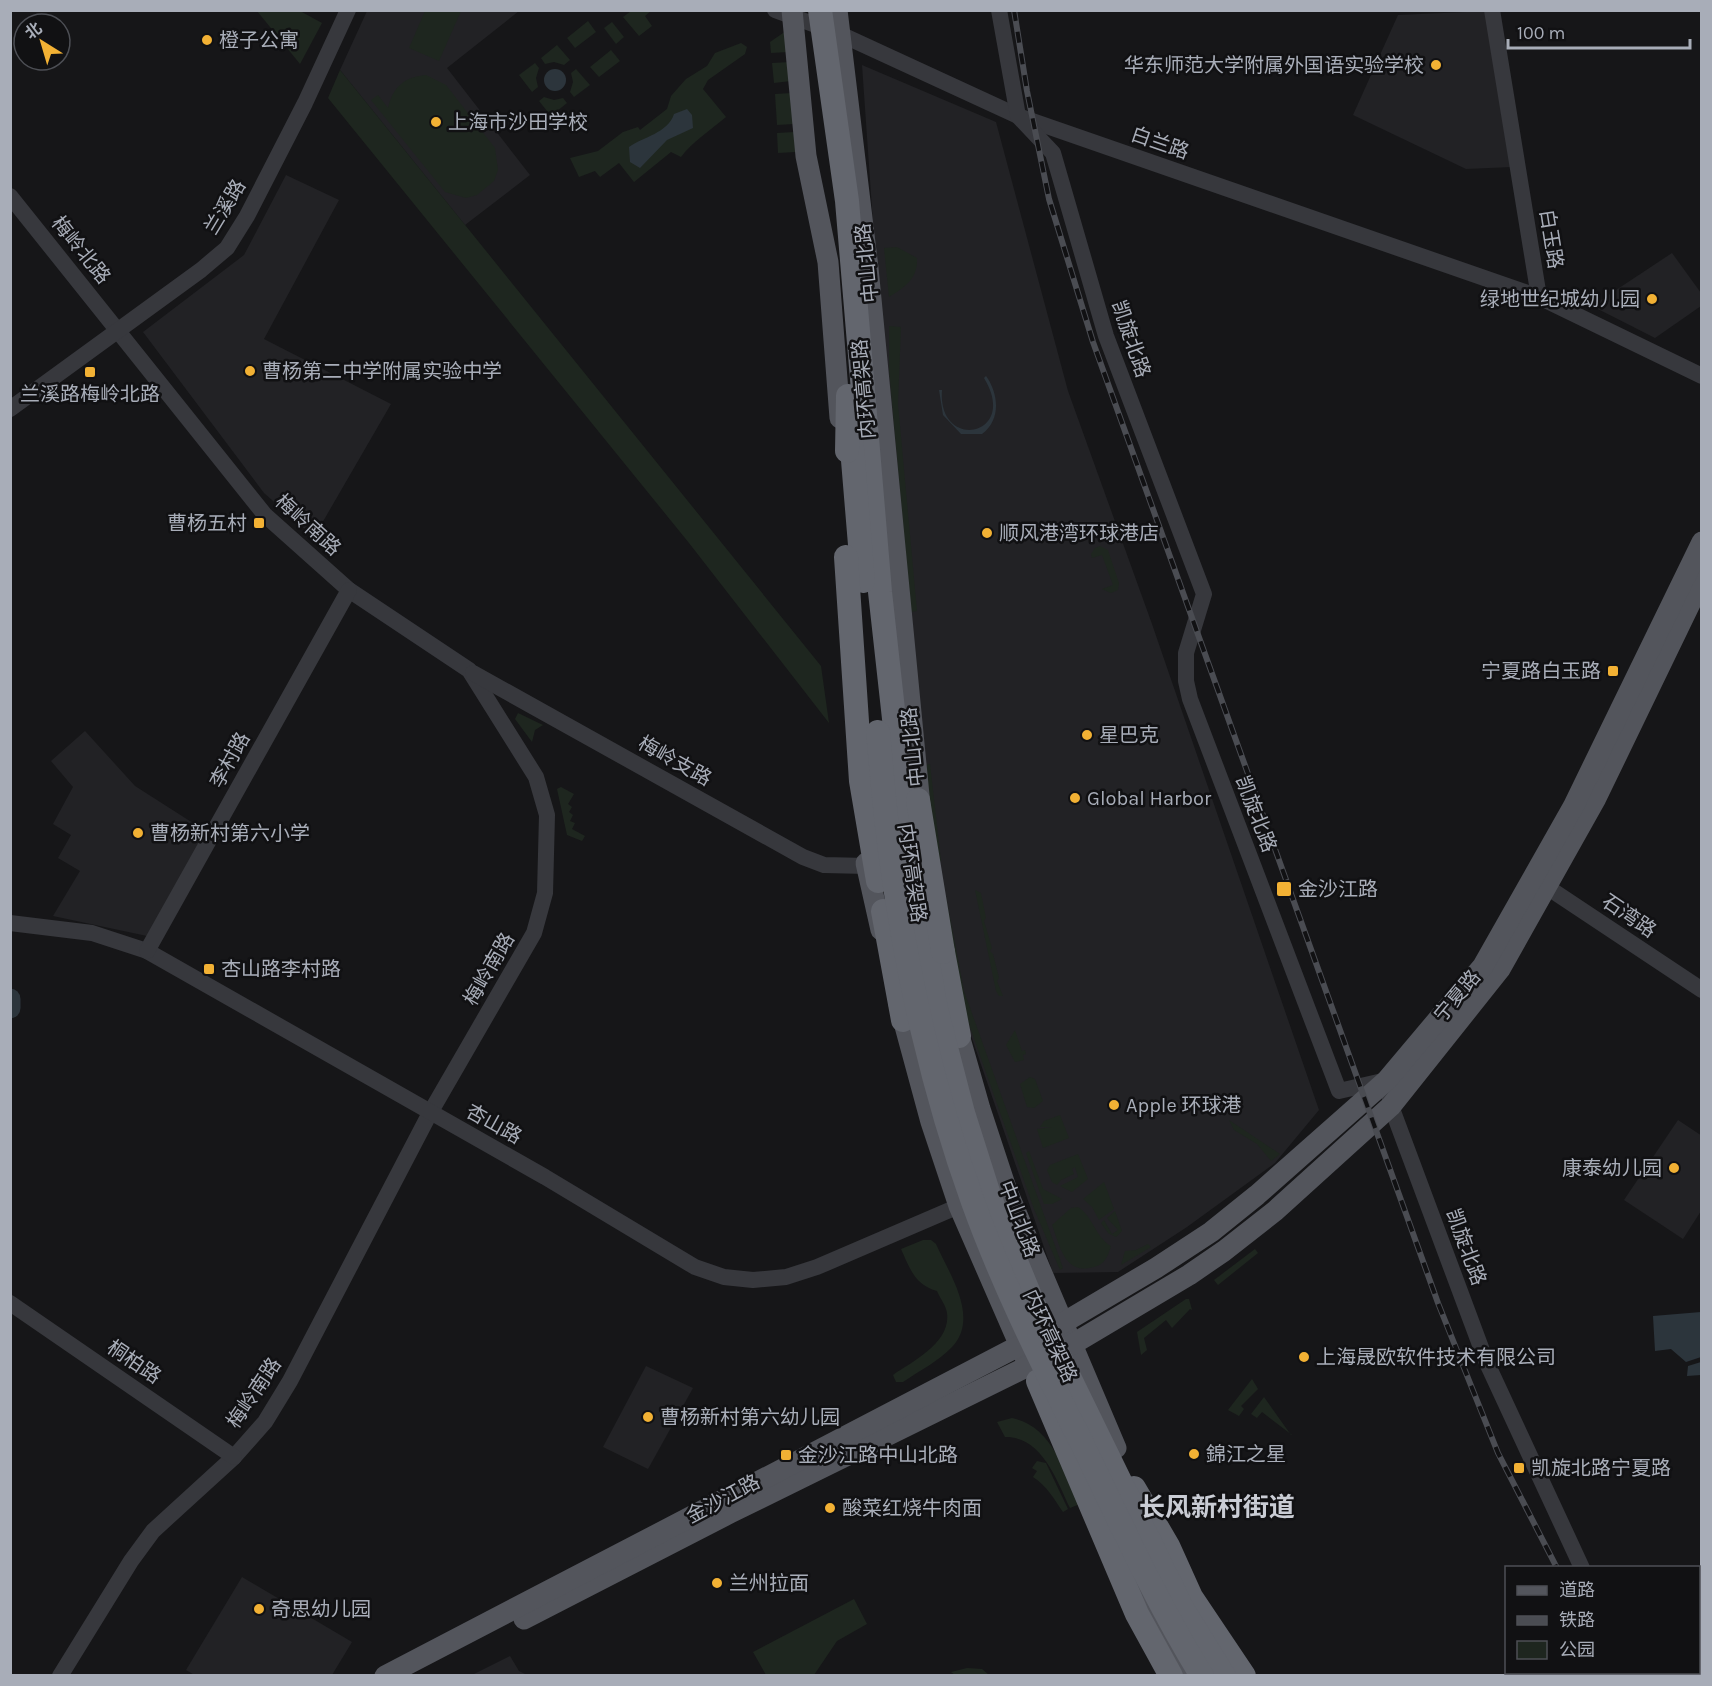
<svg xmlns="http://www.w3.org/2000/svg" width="1712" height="1686" font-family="Karla,'Noto Sans SC',sans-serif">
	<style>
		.built { fill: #222225 }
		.green { fill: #1e261f }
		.water { fill: #2c353c }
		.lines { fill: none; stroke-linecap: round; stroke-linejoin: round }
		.river { stroke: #2c353c; stroke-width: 21 }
		.minor { stroke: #37383d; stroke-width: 16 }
		.major { stroke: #53555c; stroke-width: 21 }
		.highway { stroke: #63666e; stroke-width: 24 }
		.rail-casing { stroke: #4a4c52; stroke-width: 6 }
		.rail { stroke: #111113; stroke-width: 4; stroke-dasharray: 11; stroke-linecap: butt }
		.highway-bridge { stroke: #63666e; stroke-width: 24 }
		.poi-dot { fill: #f2b134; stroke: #111113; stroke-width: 2 }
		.labels { text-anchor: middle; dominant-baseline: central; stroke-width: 5; stroke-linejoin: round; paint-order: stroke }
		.poi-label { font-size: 20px; fill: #a8adb8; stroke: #111113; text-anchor: start }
		.street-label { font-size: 20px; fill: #a8adb8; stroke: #111113 }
		.district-label { font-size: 26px; font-weight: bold; fill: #c9ccd4; stroke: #111113 }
	</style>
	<rect width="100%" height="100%" fill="#161618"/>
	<g class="built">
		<path d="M367,11H519L447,68L530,175L465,225L340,70Z"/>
		<path d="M1488,11L1512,167L1466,169L1353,115L1398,15Z"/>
		<path d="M862,65L996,122L1068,391L1152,624L1319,1110L1275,1163L1187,1227L1118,1272L1053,1273L957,995L939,896L876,266Z"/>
		<path d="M286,175L339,200L264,339L391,404L314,537L264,493L143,332L244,255Z"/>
		<path d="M1672,253L1701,293V306L1655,338L1592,306Z"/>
		<path d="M85,731L135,786L207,832L147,936L53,916L80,871L58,858L71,835L53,824L73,787L51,761Z"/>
		<path d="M1678,1120L1702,1136L1701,1211L1683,1239L1624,1200Z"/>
		<path d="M646,1366L693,1388L648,1469L603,1447Z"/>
		<path d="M242,1577L352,1642L332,1675L196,1676L186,1670Z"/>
		<path d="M510,1656L519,1671L527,1675H472Z"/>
	</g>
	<g class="green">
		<path d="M257,11H300L322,23L300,64Z"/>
		<path d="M425,11H461L439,61L409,48Z"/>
		<path d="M631,11H651L645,16L652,26L639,36L623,17Z"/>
		<path d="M588,21L596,32L575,48L567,38Z"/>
		<path d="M612,22L624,37L616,44L604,28Z"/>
		<path d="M786,31L789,52L771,53L770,42Z"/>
		<path d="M741,43L747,47L745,54L708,80L703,89L726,117C712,129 691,143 681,157L671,152L634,182L619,163L600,177L595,171L579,177L570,158L598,151L623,132L638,127L640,130L667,109L671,96L686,79L707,66L715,53Z"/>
		<path d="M557,45L570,60L564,65L554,62L545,64L541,58Z"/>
		<path d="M611,50L620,61L599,77L590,67Z"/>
		<path d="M790,62L791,81L774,83L772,63Z"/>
		<path d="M535,63L539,68L536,78L538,87L532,92L519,75Z"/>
		<path d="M576,69L590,85L574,97L570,92L573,82L571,73Z"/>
		<path d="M340,70L821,666L829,723L689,543L328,98Z"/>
		<path d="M426,75L446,85L495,148L498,170L494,181L477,195L466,198L445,192L371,100L378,95L388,108C393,87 404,77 426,75Z"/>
		<path d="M792,93L794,124L777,125L775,94Z"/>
		<path d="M544,97L554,100L563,98L567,103L551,116L539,101Z"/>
		<path d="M794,132L796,152L778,153L777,133Z"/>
		<path d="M897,247L917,258C918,279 905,287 889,297L884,248Z"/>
		<path d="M889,326L901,327L898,404L917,611L911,612L889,370Z"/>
		<path d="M1100,546L1108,550L1119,583L1118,590L1111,593L1102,589L1113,585L1102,555L1092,558L1091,554L1095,548Z"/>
		<path d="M518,713L543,725L535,730L532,742L515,719Z"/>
		<path d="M930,764L941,861L936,862L926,765Z"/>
		<path d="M561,787L574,794L568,804L572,807L569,812L573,815L570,821L575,823L572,829L585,836L582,841L567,835L557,789Z"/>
		<path d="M975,890L981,893L986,918L984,921L992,948L990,951L993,954L999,978L997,981L1003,996H999L996,991Z"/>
		<path d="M946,896L964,991L1063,1268L1060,1270L1034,1209L958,993L941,897Z"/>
		<path d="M1015,1030L1022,1051L1025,1050L1026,1054L1023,1055L1024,1060L1015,1062L1006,1045Z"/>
		<path d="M1030,1077L1035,1079L1043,1101L1034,1108L1027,1107L1020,1084Z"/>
		<path d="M1060,1115L1069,1138L1043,1148L1037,1129L1052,1127H1040L1044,1121Z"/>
		<path d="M1229,1120L1280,1154L1271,1161L1257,1144L1234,1130Z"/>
		<path d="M1029,1151L1043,1189L1062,1199L1052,1204H1044L1026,1153Z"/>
		<path d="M1078,1154L1088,1179L1072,1192L1060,1186L1078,1177L1075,1167L1072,1169L1074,1174L1061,1180L1057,1185L1052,1182L1047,1170L1050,1165Z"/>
		<path d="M1104,1182L1114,1209L1099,1220L1092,1207L1083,1199Z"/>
		<path d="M1078,1207C1093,1216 1095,1237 1111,1246C1107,1259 1104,1266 1089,1268C1064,1273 1059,1243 1052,1225L1071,1208Z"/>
		<path d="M1115,1211L1122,1231L1116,1237L1108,1233L1101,1223L1104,1220L1112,1234L1118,1230L1107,1218Z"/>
		<path d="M923,1240H931L936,1244C949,1274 980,1317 952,1347C939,1361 919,1371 903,1382H896L893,1375C913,1361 951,1343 947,1313C946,1306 940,1298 937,1291C915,1285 910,1269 901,1249Z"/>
		<path d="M1148,1244L1151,1247L1121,1265L1125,1251L1136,1250Z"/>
		<path d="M1255,1249L1258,1253L1218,1285L1214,1280Z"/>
		<path d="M1186,1299H1189L1192,1310L1190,1309L1172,1328L1166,1320L1144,1338L1147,1350L1141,1355L1137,1332Z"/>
		<path d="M1252,1379L1258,1389L1241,1406L1244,1409L1239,1416L1228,1410Z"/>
		<path d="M1264,1397L1291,1435H1292L1262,1412L1257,1418L1251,1414Z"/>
		<path d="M1012,1418C1052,1426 1064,1471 1080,1504L1070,1508C1057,1481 1042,1436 1005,1437L997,1422Z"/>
		<path d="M1037,1461L1046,1463L1068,1509L1063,1512C1054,1499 1047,1486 1033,1477L1037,1471L1032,1468Z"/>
		<path d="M854,1599L867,1624L837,1641L814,1675H766L753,1652Z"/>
		<path d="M967,1668L982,1669L989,1675H955L951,1672Z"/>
	</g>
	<g class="water">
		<circle cx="555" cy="80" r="11"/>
		<path d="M687,109L692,115L693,128L667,140L640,168L630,162L629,147C643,137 668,133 674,114Z"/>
		<path d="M986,376C999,394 1001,420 982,434H961L943,415L939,390H942C937,452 1020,437 984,378Z"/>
		<path d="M1701,1312V1357L1686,1362L1671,1349L1655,1351L1653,1316Z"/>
		<path d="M1701,1362V1375L1687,1376L1688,1366Z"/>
	</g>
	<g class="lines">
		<path class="river" d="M10,999V1008"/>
		<g class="minor">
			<path d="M775,10L840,34L1018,116L1539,297"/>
			<path d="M999,10L1018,116L1053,153L1106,336L1204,594L1186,653V681L1190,699L1339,1091L1387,1080L1391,1106L1486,1361L1582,1568"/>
			<path d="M1492,10L1539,297L1702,376"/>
			<path d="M10,196L265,515L349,590L469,670L536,777L547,815L545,893L534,933L430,1113L290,1381L265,1422L234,1457L153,1531L131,1561L60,1676"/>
			<path d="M10,409L201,270L227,248L247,216L305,103L348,10"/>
			<path d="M473,673L803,857L824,865L867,866"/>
			<path d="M1538,881L1702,990"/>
			<path d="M10,923L92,933L147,951L545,1177L695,1267L724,1277L753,1280L786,1277L817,1267L959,1206"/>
			<path d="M147,951L349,590"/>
			<path d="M10,1303L234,1457"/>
			<path d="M1644,1672L1646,1676"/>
		</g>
		<g class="major">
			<path d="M792,10L806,156L828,262L840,418"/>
			<path d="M837,10L868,268L921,816"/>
			<path d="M866,863L881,930"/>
			<path d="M899,1004L931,1122L959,1206L1024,1355"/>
			<path d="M955,1021L980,1109L1007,1191L1116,1448"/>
			<path d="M1128,1562L1157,1630L1187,1676"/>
			<path d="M524,1619L730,1513L1073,1344L1189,1275L1224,1251L1275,1211L1391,1106L1500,969L1596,798L1702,579"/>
			<path d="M385,1676L1063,1323L1156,1268L1211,1232L1257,1195L1387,1080L1483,966L1573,807L1702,542"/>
		</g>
		<g class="highway">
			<path d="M883,911L903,1020"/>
			<path d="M943,952L959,1036"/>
			<path d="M1038,1381L1137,1614L1171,1676"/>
			<path d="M1134,1488L1168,1546L1191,1597L1244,1676"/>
		</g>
		<g class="rail-casing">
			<g id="rail">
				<path d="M1014,10L1027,91L1049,199L1093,342L1438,1303L1498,1453L1557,1568"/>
				<path d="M1614,1672L1616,1676"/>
			</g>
		</g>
		<use href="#rail" class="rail"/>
		<g class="highway-bridge">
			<path d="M820,10L847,201L880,592L909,854L936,1009L963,1113L990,1198L1033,1303L1182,1608L1224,1676"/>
			<path d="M851,436L863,581"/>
			<path d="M847,451L848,396"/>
			<path d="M846,557L861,781L878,881"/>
			<path d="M878,732C882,774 885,816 891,858C906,972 934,1094 973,1202C1005,1291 1049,1376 1090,1460C1125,1533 1159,1606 1202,1676"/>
			<path d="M918,800L943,952"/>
		</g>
	</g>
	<g class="poi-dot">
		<circle cx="207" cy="40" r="6"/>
		<circle cx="1436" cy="65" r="6"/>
		<circle cx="436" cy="122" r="6"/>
		<circle cx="1652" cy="299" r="6"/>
		<circle cx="250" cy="371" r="6"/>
		<rect x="84" y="366" width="12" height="12" rx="3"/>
		<rect x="253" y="517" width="12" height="12" rx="3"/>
		<circle cx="987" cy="533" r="6"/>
		<rect x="1607" y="665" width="12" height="12" rx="3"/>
		<circle cx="1087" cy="735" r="6"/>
		<circle cx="1075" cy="798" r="6"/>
		<circle cx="138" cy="833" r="6"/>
		<rect x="1276" y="881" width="16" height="16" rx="3"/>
		<rect x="203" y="963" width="12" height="12" rx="3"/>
		<circle cx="1114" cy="1105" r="6"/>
		<circle cx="1674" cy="1168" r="6"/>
		<circle cx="1304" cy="1357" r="6"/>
		<circle cx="648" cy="1417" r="6"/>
		<circle cx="1194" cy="1454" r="6"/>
		<rect x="780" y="1449" width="12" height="12" rx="3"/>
		<rect x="1513" y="1462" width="12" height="12" rx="3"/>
		<circle cx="830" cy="1508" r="6"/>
		<circle cx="717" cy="1583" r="6"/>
		<circle cx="259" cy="1609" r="6"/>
	</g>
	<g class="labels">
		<g class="poi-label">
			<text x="219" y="40">橙子公寓</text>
			<text x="1424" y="65" text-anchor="end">华东师范大学附属外国语实验学校</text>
			<text x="448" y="122">上海市沙田学校</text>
			<text x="1640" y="299" text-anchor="end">绿地世纪城幼儿园</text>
			<text x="262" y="371">曹杨第二中学附属实验中学</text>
			<text x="90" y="394" text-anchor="middle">兰溪路梅岭北路</text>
			<text x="247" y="523" text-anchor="end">曹杨五村</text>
			<text x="999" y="533">顺风港湾环球港店</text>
			<text x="1601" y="671" text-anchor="end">宁夏路白玉路</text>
			<text x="1099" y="735">星巴克</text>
			<text x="1087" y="798">Global Harbor</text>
			<text x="150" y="833">曹杨新村第六小学</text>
			<text x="1298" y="889">金沙江路</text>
			<text x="221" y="969">杏山路李村路</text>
			<text x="1126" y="1105">Apple 环球港</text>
			<text x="1662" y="1168" text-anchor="end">康泰幼儿园</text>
			<text x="1316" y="1357">上海晟欧软件技术有限公司</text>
			<text x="660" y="1417">曹杨新村第六幼儿园</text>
			<text x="1206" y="1454">錦江之星</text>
			<text x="798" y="1455">金沙江路中山北路</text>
			<text x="1531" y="1468">凯旋北路宁夏路</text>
			<text x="842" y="1508">酸菜红烧牛肉面</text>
			<text x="729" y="1583">兰州拉面</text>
			<text x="271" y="1609">奇思幼儿园</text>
		</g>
		<g class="street-label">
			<text transform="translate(1160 143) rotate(19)">白兰路</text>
			<text transform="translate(225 207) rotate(-59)">兰溪路</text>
			<text transform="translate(1551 239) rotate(81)">白玉路</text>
			<text transform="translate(81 250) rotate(51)">梅岭北路</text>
			<text transform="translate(867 263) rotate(-96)">中山北路</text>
			<text transform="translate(1131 339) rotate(71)">凯旋北路</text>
			<text transform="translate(864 389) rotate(-95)">内环高架路</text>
			<text transform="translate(308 525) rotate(42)">梅岭南路</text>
			<text transform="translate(913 747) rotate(-96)">中山北路</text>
			<text transform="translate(230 760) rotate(-61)">李村路</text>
			<text transform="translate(675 761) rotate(29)">梅岭支路</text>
			<text transform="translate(1256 814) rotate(69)">凯旋北路</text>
			<text transform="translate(912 873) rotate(82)">内环高架路</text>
			<text transform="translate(1629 916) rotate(34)">石湾路</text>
			<text transform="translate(489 969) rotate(-60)">梅岭南路</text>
			<text transform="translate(1457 996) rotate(-50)">宁夏路</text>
			<text transform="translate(494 1124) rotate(29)">杏山路</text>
			<text transform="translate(1019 1219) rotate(69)">中山北路</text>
			<text transform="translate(1466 1247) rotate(70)">凯旋北路</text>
			<text transform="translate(1050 1336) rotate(65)">内环高架路</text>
			<text transform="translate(134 1362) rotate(34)">桐柏路</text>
			<text transform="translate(254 1393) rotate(-56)">梅岭南路</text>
			<text transform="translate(723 1499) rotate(-28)">金沙江路</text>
		</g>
		<g class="district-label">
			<text x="1217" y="1507">长风新村街道</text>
		</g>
	</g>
	<rect width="1712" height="1686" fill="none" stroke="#a8adb8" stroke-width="24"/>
	<rect x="1505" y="1566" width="195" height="108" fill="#111113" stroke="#4d4f55" stroke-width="1.5"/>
	<rect x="1517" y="1586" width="30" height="9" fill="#53555c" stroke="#4d4f55" stroke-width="1.5"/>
	<text x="1559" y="1596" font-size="18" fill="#a8adb8">道路</text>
	<rect x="1517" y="1616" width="30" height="9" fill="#4a4c52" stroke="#4d4f55" stroke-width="1.5"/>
	<text x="1559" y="1626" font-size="18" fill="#a8adb8">铁路</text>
	<rect x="1517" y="1641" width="30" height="18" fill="#1e261f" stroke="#4d4f55" stroke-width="1.5"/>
	<text x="1559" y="1656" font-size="18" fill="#a8adb8">公园</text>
	<g transform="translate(42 42) rotate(323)"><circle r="28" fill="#111113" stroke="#4d4f55" stroke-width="1.5"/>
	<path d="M0-4.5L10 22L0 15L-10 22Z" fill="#f2b134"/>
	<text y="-9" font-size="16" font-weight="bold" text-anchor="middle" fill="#a8adb8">北</text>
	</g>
	<path d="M1508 39v9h182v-9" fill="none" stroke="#a8adb8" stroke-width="3"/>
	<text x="1517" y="39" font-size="18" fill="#a8adb8" stroke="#111113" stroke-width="4.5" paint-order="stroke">100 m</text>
</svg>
